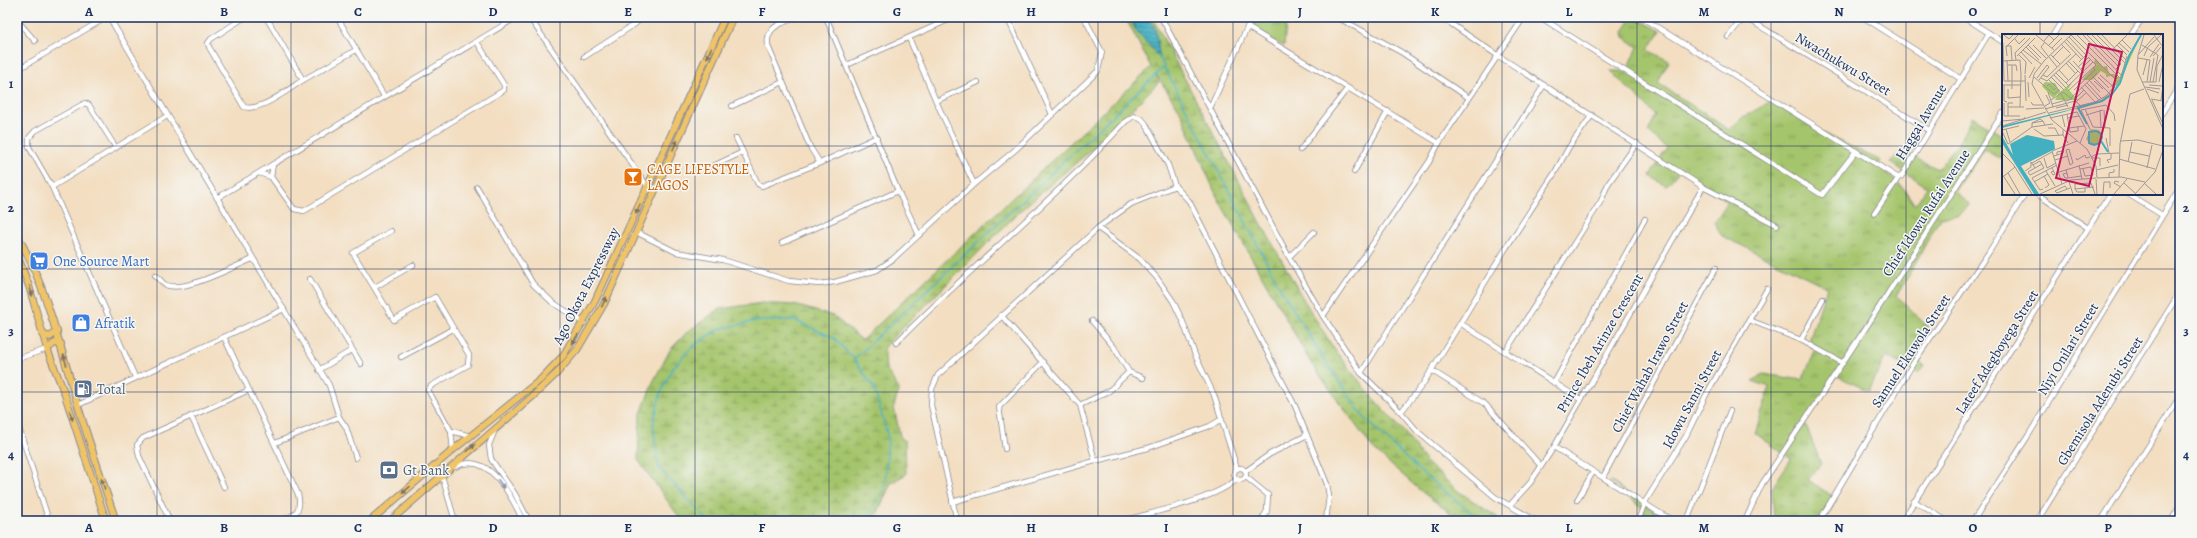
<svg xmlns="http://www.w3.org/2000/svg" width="2197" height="538" font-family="Alegreya,serif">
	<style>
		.grass { fill: url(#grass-tufts); stroke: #607a65 }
		.wetland { fill: url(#wetland-marsh); stroke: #607a65 }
		.water { fill: url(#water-rules); stroke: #2f7090 }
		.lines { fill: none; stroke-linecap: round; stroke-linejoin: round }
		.stream { stroke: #43b0c1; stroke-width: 1.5 }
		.minor-casing { stroke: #878690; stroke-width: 6 }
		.major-casing { stroke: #878690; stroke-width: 8 }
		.minor { stroke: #fff; stroke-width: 4.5 }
		.major { stroke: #efc469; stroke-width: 6 }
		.oneway { fill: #7a7263 }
		.oneway2 { fill: #8d97ae }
		.grid { fill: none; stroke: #1b2f5e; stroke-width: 1; stroke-opacity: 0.55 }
		.labels { text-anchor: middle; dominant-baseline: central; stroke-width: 3; stroke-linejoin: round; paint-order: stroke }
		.street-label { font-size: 14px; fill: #1b2f5e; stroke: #f6f6f2 }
		.food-label { font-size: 14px; fill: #c56008; stroke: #f6f6f2; text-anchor: start }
		.shop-label { font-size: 14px; fill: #366cbe; stroke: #f6f6f2; text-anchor: start }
		.service-label { font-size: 14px; fill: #4e5e75; stroke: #f6f6f2; text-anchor: start }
		.inset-river { fill: none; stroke: #43b0c1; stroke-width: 2 }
		.inset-road { fill: none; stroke: #9d9899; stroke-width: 1 }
		.view { fill: #c2185b; fill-opacity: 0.15; stroke: #c2185b; stroke-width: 2 }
		.inset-edge { fill: none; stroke: #1b2f5e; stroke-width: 2 }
		.neatline { fill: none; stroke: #1b2f5e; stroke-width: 1.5 }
		.grid-label { font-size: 13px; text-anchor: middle; font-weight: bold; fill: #1b2f5e }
	</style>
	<defs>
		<pattern id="grass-tufts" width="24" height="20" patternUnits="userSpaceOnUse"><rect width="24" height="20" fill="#a5c56c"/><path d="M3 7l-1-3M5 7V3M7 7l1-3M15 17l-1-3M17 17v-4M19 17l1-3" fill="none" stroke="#86a05c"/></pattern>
		<pattern id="wetland-marsh" width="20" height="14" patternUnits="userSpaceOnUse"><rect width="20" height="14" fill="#a5c56c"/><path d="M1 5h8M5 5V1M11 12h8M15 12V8" fill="none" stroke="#86a05c"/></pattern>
		<pattern id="water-rules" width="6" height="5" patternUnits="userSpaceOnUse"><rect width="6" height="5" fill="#43b0c1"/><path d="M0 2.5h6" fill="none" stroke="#3790a0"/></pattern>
	</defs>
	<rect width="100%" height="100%" fill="#f6f6f2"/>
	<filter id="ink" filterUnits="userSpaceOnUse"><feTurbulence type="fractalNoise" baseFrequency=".025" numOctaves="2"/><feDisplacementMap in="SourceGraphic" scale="8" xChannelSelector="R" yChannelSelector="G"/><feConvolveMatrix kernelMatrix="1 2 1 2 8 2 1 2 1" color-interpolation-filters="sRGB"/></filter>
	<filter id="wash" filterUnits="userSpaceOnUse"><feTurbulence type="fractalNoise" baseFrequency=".012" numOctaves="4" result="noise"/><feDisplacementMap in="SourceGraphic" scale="16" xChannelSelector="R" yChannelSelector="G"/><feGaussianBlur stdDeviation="0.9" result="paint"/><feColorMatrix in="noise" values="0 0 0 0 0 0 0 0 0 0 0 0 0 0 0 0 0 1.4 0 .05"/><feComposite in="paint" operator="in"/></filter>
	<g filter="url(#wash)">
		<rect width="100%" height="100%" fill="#f3dec1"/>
		<g class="grass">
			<path d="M1256,17H1278L1286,24L1284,46L1253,31Z"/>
			<path d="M1633,17L1661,31L1648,50L1669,61L1658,83L1729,130L1743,117L1772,101L1820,132L1879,160L1883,171L1902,186L1915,205L1927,187L1890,162L1901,151L1938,169L1959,142L1972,116L2003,136V152L2000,159L1984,149L1955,192L1970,205L1957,215L1940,218L1897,296L1928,326L1913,356L1925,366L1918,373L1886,356L1869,391L1837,376L1805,423L1821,464L1808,480L1837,499L1824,521H1774L1772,488L1791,459L1755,433L1770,387L1752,381L1764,374L1802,380L1815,352L1809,341L1827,287L1722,236L1714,222L1728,202L1681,169L1666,186L1650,176L1667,148L1648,132L1656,115L1610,71H1627L1638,47L1624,37L1623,31Z"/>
			<path d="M1610,481L1669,521H1647L1641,507Z"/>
		</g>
		<path class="wetland" d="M1125,17H1130L1136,30L1159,57L1155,29L1148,17H1152L1267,234L1305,302L1336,352L1373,398L1405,433L1424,460L1458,491L1503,521H1461L1422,492L1373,449L1311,363L1216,195L1180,111L1156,74L1159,82L1091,150L1022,209L884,347L886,369L899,389L894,407L900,436L905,442L906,474L891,483L877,514L871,521H682L638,460L640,416L653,382L670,350L686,333L719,309L762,303L794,305L833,316L862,340L1151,67Z"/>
		<path class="water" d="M1130,17H1148L1155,29L1160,58L1136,30Z"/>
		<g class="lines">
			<g class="stream">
				<path d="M1158,55L1278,284L1324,359L1362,415L1416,468L1482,521"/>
				<path d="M854,359L1164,67"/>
				<path d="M708,521L659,468L653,426L660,395L672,369L693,346L719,329L756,321L794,320L834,338L854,359L874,388L888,437L885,486L870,513L862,521"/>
			</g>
		</g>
	</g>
	<g filter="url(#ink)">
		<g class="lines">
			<g class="minor-casing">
				<g id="minor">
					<path d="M109,17L329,385L339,417L346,427L356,458"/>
					<path d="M245,17L211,39L208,43L209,47L244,107C260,112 289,89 303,80L266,17"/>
					<path d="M337,17L384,96"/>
					<path d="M529,17L648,187"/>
					<path d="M797,17C783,23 765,26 768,46L810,147L820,163L877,137"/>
					<path d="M826,17L898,191L919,235"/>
					<path d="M1007,17L1052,114"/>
					<path d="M1161,17L1289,257L1323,316L1361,373L1401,412L1418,432L1495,497L1536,521"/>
					<path d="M1337,17L1401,52L1469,98"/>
					<path d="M1441,17L1497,55L1703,187L1777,225"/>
					<path d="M1540,17L1822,195L1856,151"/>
					<path d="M1641,17L1897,177H1901L1989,33"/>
					<path d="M1745,17L1929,130"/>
					<path d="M1863,17L1961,79"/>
					<path d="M1964,17L2003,42"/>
					<path d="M17,20L35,41"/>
					<path d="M1247,27L1439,143"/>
					<path d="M2053,35L2064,17"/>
					<path d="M2131,35L2143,17"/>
					<path d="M1728,37L1744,17"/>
					<path d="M909,38L936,101"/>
					<path d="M584,57L635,24L643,17"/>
					<path d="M847,65L955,17"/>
					<path d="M17,70L107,17"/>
					<path d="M303,80L356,50"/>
					<path d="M732,106L783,82"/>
					<path d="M1211,106L1252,17"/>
					<path d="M2162,113L2180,85"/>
					<path d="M736,138L758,184L762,186L820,163"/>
					<path d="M116,148L89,105L85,103L35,131L29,138V147L52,187L167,116"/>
					<path d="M1300,150L1347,89"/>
					<path d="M711,167L743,152"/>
					<path d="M1354,172L1388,111"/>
					<path d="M259,173L271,177L294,209L304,211L504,90V85L477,42"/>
					<path d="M271,177L273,164"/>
					<path d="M974,184L936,101L978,82"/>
					<path d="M52,187L135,377"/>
					<path d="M477,187L533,284L552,302L584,323"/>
					<path d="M2037,194L2088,228"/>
					<path d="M2128,194L2162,215"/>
					<path d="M217,198L517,17"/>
					<path d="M1874,214L1899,177"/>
					<path d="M1098,228L1140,259L1157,278L1173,301L1183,322L1195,355L1214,395L1237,469"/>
					<path d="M391,231L353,253L394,320L435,297L469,355L468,365L431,386L428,390L451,431L453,450"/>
					<path d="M636,232L676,252L723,260L789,281L819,284L835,282L877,270L893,259L974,184L1015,150L1098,71L1102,52L1084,17"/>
					<path d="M782,243L898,191"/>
					<path d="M1289,257L1314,232"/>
					<path d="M155,275C158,277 161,281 164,284C182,295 234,266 253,259"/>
					<path d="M310,279L361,364"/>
					<path d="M375,287L413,265"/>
					<path d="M1001,315L1080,405L1095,461"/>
					<path d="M1323,316L1429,162L1439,143L1524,17"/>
					<path d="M1749,320L1801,340L1843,363"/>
					<path d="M1092,321L1114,347L1129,372L1143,378"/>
					<path d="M1460,323L1580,399"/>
					<path d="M224,337L298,494C302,510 296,515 282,521"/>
					<path d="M1801,340L1823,299"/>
					<path d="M896,343C971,267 1054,200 1126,121L1134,116L1142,119L1146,124L1168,165L1175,186L1189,201L1295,406L1327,484L1329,496L1326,521"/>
					<path d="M1506,351L1601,201L1608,184L1637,143"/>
					<path d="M401,357L453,329"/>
					<path d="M17,359L47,349"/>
					<path d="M319,370L352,350"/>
					<path d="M1431,370L1485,404L1541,466"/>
					<path d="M1361,373L1544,85"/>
					<path d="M1554,383L1645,219"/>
					<path d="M78,405L284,309"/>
					<path d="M1080,405L1109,391L1129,372"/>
					<path d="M1401,412L1423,384L1506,248L1554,174L1569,147L1592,115"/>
					<path d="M191,416L224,487"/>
					<path d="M17,422L49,521"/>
					<path d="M495,430L489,445L491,459L515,494L529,521"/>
					<path d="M451,431L471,436"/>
					<path d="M275,443L339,417"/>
					<path d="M1554,447L1663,515L1677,521"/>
					<path d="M1005,449L999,407L1043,362"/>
					<path d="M455,467C489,450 511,495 523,521"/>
					<circle cx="1240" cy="474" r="6"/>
					<path d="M1246,471L1270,454L1307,435"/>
					<path d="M442,476L455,521"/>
					<path d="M1246,477L1268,495L1267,511L1261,521"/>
					<path d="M1603,477L1716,268"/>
					<path d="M1577,500L1593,472"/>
					<path d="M1914,501L1947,521"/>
					<path d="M952,502L1095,461L1148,448L1210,426L1222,419"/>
					<path d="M1510,505L1530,483L1554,447L1703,187"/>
					<path d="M170,521L139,456L137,445L143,438L249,390"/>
					<path d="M957,521L931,405L932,389L938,375L1099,227L1131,204L1175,186"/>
					<path d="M1122,521C1153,512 1214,500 1237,479"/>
					<path d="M1638,521L1645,502L1686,436L1707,393L1767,289"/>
					<path d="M1687,521L1730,411"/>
					<path d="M1745,521L1762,484L1867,326L2003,113"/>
					<path d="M1819,521L1914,362L1989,252L2025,194"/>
					<path d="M1902,521L2110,194"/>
					<path d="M1973,521L2028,436L2180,187"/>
					<path d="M2037,521L2180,292"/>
					<path d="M2101,521L2180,396"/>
					<path d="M2171,521L2180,506"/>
				</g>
			</g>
			<g class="major-casing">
				<g id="major">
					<path d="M17,235C46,285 61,350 78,406C90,445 103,483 116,521"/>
					<path d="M17,255L29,286L47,349L64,392L106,521"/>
					<path d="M42,334L50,337L57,331"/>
					<path d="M47,349L55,343L61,344"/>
					<path d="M370,521L453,450L540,380L563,356L595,301L725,17"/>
					<path d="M390,521L532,397L557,373L577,350L604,304L733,17"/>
				</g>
			</g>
			<use href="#minor" class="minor"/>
			<use href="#major" class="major"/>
		</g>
		<defs><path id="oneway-solid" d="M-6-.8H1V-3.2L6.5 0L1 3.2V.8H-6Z"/></defs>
		<g class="oneway">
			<use href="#oneway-solid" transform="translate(709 53) rotate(114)"/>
			<use href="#oneway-solid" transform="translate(675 145) rotate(-66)"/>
			<use href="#oneway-solid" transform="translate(638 209) rotate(114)"/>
			<use href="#oneway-solid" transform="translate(31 291) rotate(74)"/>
			<use href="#oneway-solid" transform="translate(604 302) rotate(-65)"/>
			<use href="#oneway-solid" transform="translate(575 339) rotate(122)"/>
			<use href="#oneway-solid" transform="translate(65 360) rotate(-106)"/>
			<use href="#oneway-solid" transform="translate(71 415) rotate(72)"/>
			<use href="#oneway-solid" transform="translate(471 448) rotate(-42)"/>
			<use href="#oneway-solid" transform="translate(103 484) rotate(-109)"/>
			<use href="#oneway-solid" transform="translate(406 490) rotate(139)"/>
		</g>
		<use class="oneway2" href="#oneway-solid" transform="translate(501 484) rotate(55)"/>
	</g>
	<path class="grid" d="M157,17V521M291,17V521M426,17V521M560,17V521M695,17V521M829,17V521M964,17V521M1098,17V521M1233,17V521M1368,17V521M1502,17V521M1637,17V521M1771,17V521M1906,17V521M2040,17V35M17,146H2003M2162,146H2180M2040,194V521M17,269H2180M17,392H2180"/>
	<defs>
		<g id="bar-square" transform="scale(1)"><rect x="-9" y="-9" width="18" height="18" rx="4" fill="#e8710a" stroke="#f6f6f2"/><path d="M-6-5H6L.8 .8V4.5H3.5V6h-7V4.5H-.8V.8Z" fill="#fff"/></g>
		<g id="supermarket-square" transform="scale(1)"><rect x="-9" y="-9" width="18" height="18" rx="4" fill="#3f7fe0" stroke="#f6f6f2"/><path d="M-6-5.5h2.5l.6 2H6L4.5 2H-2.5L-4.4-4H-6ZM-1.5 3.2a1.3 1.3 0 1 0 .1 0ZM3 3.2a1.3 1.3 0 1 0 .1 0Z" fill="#fff"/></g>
		<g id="shop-square" transform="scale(1)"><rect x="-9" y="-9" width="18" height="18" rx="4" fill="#3f7fe0" stroke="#f6f6f2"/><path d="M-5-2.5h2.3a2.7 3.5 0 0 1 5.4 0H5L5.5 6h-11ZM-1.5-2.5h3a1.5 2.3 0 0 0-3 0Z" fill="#fff"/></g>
		<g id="fuel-square" transform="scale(1)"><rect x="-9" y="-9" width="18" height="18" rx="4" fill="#5c6f8a" stroke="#f6f6f2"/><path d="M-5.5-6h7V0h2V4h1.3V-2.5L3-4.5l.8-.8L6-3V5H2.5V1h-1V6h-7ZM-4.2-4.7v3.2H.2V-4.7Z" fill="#fff"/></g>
		<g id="bank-square" transform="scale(1)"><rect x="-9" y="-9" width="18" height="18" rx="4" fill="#5c6f8a" stroke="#f6f6f2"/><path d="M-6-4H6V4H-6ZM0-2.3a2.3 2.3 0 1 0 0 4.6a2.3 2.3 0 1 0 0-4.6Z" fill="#fff"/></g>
	</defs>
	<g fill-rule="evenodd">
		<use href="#bar-square" x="633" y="177"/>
		<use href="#supermarket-square" x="39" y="261"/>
		<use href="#shop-square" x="81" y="323"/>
		<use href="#fuel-square" x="83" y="389"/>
		<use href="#bank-square" x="389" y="470"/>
	</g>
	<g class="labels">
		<g class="street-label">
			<text transform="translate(1843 64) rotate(31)">Nwachukwu Street</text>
			<text transform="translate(1921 122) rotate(-59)">Haggai Avenue</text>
			<text transform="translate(1926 213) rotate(-57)">Chief Idowu Rufai Avenue</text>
			<text transform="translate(586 286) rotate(-63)">Ago Okota Expressway</text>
			<text transform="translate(1600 343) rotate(-60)">Prince Ibeh Arinze Crescent</text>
			<text transform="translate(2068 349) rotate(-59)">Niyi Onilari Street</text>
			<text transform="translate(1911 351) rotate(-57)">Samuel Ekuwola Street</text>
			<text transform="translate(1997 352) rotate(-58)">Lateef Adegboyega Street</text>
			<text transform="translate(1650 367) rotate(-62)">Chief Wahab Irawo Street</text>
			<text transform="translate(1692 399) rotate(-62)">Idowu Sanni Street</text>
			<text transform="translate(2100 401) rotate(-58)">Gbemisola Adenubi Street</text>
		</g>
		<g class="food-label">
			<text x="647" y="169">CAGE LIFESTYLE<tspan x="647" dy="16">LAGOS</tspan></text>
		</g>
		<g class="shop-label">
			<text x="53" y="261">One Source Mart</text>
			<text x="95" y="323">Afratik</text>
		</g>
		<g class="service-label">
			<text x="97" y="389">Total</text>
			<text x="403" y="470">Gt Bank</text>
		</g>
	</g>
	<g transform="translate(2002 34)">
		<rect width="161" height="161" fill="#f3dec1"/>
		<path d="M93,24L101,33L105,32L107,40H112L118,44L117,50L108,53L114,46L109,42L104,43V40L99,37L90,46H80L95,30H92ZM43,48L53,49L58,58L70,49L66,55L76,66H53L57,59L51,64L40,52Z" fill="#a5c56c"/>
		<path d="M139,1L114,56L102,67L77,75L88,95L97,96L100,101L99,109L89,111L84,105L88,96L76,75L66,76L96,68L112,57L126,23Z" fill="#a5c56c"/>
		<path d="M75,74L62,78L0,94V92ZM25,101L52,107L53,115L19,132L37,160H32L0,109V102L11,121L8,110Z" fill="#43b0c1"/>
		<path class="inset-river" d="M75,74L100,67L110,60L118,49L127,22L139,1M76,74L85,90M99,107L106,118M98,109L92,111L87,109V98L94,97L98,99L100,103L98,109M15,130L35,160"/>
		<path class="inset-road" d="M2,1L7,5L11,1M34,1L52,16M69,1L116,48M69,1L42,27L32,40L30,50L50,86L85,115L94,132L95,144M75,1L118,44M81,1L119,41M85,1L116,32M90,1L119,30L114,35M95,1L123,29M100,1L124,26M142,1L136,21L135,36L161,95M152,1L161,13M67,3L84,21L77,28M13,5L17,10L23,4M64,5L81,23M120,6L129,15M42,7L47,1L52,6M62,7L79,25M43,8L39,13L46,22M1,9L2,47H23M117,9L127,18M59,10L68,19M26,11L39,24M31,11L44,24M47,11L57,1M115,11L125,21M140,11L156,21M5,12L16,1M24,13L37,26M50,14L60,4M21,16L39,30M110,16L125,1M19,18L30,30M137,20L152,3M17,21L24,28L23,40M49,21L58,30M5,22L4,12H9L10,26M15,22L33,4M142,22L146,13L159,1M151,22L159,13M47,23L55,33M51,23L62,12M148,23L157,10M136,24L148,26M5,26L6,47M14,26L13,19L28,4M1,27L18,26L19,41M66,27L79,40M71,27L82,39M64,29L74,40M6,31H14L15,37M10,31V55M76,33L86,24M79,35L88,26M57,36L67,47M54,39L66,51M23,41L24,67M41,41L45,43L69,20M52,41L64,54M98,41L113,54M141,41L145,26M32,43L52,60L57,56M49,43L62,56M91,43L108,60M96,43L107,54M27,44L33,33M35,44L45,31M39,44L45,47L74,20M37,46L47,33L45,31M47,46L58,57M87,46L98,58M92,47L101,55M26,48L27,63M140,48H154L155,32L161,20M145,48L148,26M148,48L152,24M151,48L156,21M157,48L161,30M64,49L76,37M85,49L100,65M0,51H19M2,51V67L5,68M83,51L97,66M147,51L161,52M45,52L47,50L52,56L54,54M65,53L91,28M79,53L93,68M143,53L158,55M6,55V64L18,63M145,55L157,59M72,56L93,36L91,33M66,57L94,31L86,23M46,58L51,73M59,60L66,73M69,64L95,39M149,65L161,67M49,66L61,58L70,65L64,67M150,66L161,90M159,66L161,52M29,68L31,71H41M74,68L84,59M2,69V82H18M50,70L64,66M43,72L48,69L44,61M79,72L72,66L82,56M6,73H22M18,73L19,41M54,74L66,71M24,75L42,74M43,75L73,67M83,75L91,93L108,94V112M98,76L99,94M102,76L103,94M47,79L93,68L104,62L118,46L125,22M65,80L68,98L76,97V93M60,81L63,93M84,81L101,76M6,82V69H11M48,84L75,78L84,95L78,109M65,84L77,82M0,87L22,85L23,83M30,89L38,85L41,87M0,92L44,78M30,93L51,90M46,94H53L57,102M67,94L82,92M4,95L8,108M32,95L42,102L61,101M88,95L79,76L104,71L112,80L113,87M0,96L17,92M61,96V101L66,109M0,97L6,110L30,93V89L41,87L43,91M104,104L107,119M118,107L136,106L161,112M64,116L67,115L68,119L71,129L68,131M64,116L68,131M128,118L147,122M0,119L11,130L30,160M52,122L61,119V117L55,118V121M89,123L95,120L117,119M42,124L45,134L54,129M74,124L75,126L83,121L84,124L88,123M90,124H98V132M117,125L153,135M53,126L66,122M126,128L130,108M30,129L50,118M107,129L105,126L109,125V120M77,131L80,145M50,134L53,140L51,141L49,138L52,137M145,134L150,111M78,135L89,133L91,141L83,142L81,135M64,136L65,139L66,144H63L61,140L65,139M94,136L116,131M23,137L29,133V128L33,134M44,137L53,152M26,138L28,141L42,134L38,127L31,131M26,138L40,130M57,138L87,129M6,139L18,160M0,140L13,160M2,142L13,133M42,142L47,151L43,154M107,143V139L112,138V135M117,143L118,110L128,60L142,55M66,144L79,142M95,144L119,143L143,148M94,145L95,160M32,148L46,140M67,148L71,160M117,148L113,147L112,149L119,153M122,149L133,159M142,149L154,160M60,150L50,117L75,107M41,155L38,156L30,144L55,131M65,155L63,152L53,157L55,159L68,154M73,155V150L89,149L93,160M73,155L92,153M73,155L75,158H83V154M38,160L69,146L94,144M101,160L102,148H108V154M112,160L125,145M133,160L153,138L161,116"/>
		<path class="view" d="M87,10L120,18L87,152L54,144Z"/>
		<rect width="161" height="161" class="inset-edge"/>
	</g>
	<rect width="2197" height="538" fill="none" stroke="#f6f6f2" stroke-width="44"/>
	<rect x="22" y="22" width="2153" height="494" class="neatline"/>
	<g class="grid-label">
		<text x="89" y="16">A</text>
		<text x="224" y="16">B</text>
		<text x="358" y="16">C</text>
		<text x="493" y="16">D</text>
		<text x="628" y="16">E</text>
		<text x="762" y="16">F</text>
		<text x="897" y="16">G</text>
		<text x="1031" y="16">H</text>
		<text x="1166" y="16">I</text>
		<text x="1300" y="16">J</text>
		<text x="1435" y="16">K</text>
		<text x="1569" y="16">L</text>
		<text x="1704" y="16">M</text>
		<text x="1839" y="16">N</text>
		<text x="1973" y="16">O</text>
		<text x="2108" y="16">P</text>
		<text x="11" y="88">1</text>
		<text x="2186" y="88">1</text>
		<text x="11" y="212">2</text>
		<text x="2186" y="212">2</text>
		<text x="11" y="335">3</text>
		<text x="2186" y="335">3</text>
		<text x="11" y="459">4</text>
		<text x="2186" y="459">4</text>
		<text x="89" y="532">A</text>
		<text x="224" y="532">B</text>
		<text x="358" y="532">C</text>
		<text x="493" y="532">D</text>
		<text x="628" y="532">E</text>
		<text x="762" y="532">F</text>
		<text x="897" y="532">G</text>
		<text x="1031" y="532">H</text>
		<text x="1166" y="532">I</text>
		<text x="1300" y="532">J</text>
		<text x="1435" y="532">K</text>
		<text x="1569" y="532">L</text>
		<text x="1704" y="532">M</text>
		<text x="1839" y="532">N</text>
		<text x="1973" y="532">O</text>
		<text x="2108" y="532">P</text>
	</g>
</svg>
